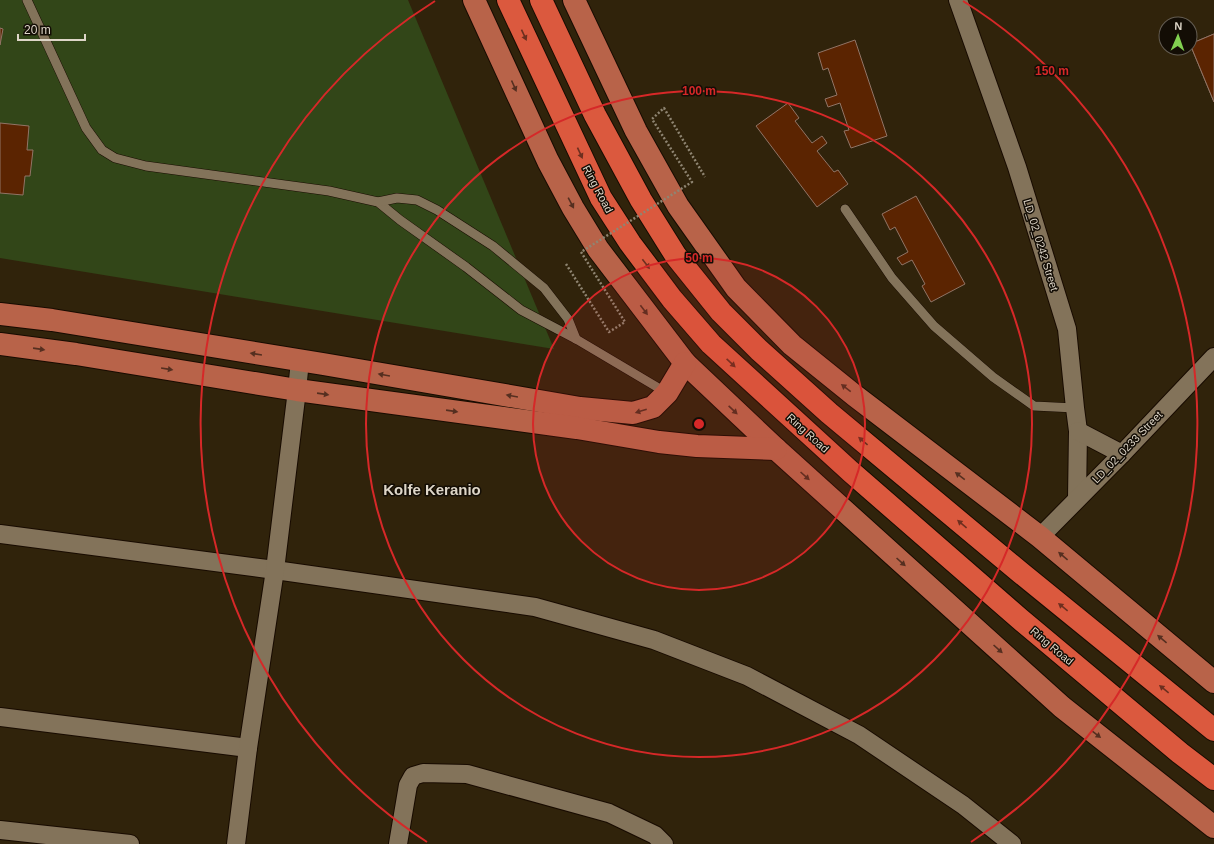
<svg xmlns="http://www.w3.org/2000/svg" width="1214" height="844" font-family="Arial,sans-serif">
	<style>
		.green { fill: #324618 }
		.building { fill: #5b2401; stroke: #917466 }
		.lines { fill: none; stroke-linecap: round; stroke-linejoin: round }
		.lane-casing { stroke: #180b00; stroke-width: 10 }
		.street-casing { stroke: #180b00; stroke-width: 20 }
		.primary-casing { stroke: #180b00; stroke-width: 24 }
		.highway-casing { stroke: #180b00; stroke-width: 24 }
		.lane { stroke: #83735a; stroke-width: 9 }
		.street { stroke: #83735a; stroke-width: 18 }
		.primary { stroke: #b86349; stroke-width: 22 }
		.highway { stroke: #db593e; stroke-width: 22 }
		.path-bridge { stroke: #8f8572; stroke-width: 2.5; stroke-dasharray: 2 2; stroke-linecap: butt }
		.oneway { fill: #6d2f1f }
		.oneway2 { fill: #552f20 }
		.ring { fill: none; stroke: #d62828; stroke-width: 2 }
		.labels { text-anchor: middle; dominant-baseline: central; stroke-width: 3; stroke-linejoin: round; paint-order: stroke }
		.street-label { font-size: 11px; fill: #ded6c8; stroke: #130d05 }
		.district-label { font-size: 15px; font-weight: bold; fill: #ded6c8; stroke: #130d05 }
		.centre { fill: #d62828; stroke: #130d05; stroke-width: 2 }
		.ring-label { font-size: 12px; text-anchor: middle; font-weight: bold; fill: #d62828; stroke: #130d05; stroke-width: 3; stroke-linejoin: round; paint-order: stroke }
	</style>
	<rect width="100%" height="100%" fill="#30230b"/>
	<path class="green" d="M0,0H408L554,349L0,258Z"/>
	<g class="building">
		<path d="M0,28L3,29L0,45Z"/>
		<path d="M1214,34V102L1190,44Z"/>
		<path d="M1214,34V102L1190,44Z"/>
		<path d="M855,40L887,136L851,148L844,131L849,130L840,103L828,107L825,99L837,95L828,68L823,70L818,53Z"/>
		<path d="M788,103L799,118L795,121L812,143L822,136L827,143L817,151L834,172L838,170L848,184L817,207L756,126Z"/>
		<path d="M0,123L29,126L27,150H33L30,176H25L23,195L0,193Z"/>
		<path d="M916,196L965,284L931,302L922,286L925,284L912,260L902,265L897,258L908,252L895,227L890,230L882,214Z"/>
	</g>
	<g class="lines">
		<g class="lane-casing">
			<g id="lane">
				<path d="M27,0L86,128L102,150L115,158L146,166L329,191L378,202L400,220L466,267L521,310L576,339L667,393"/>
				<path d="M378,202L397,198L417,200L437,210L493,246L544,288L568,319L576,339"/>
				<path d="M845,209L892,278L934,326L993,377L1034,406L1075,408"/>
			</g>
		</g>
		<g class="street-casing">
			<g id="street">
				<path d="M958,0L1017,167L1067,329L1075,408L1078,431L1077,498"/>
				<path d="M1078,431L1122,454"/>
				<path d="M0,534L275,570L535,607L654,640L747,676L859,735L963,805L1012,844"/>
				<path d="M1040,537L1122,454L1214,357"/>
				<path d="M0,717L248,748"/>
				<path d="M0,830L130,844"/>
				<path d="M236,844L248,748L275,570L297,390L300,361"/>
				<path d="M398,844L408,785L413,776L423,773L467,774L609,813L655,835L664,844"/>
			</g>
		</g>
		<g class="primary-casing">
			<g id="primary">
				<path d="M474,0L548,161L573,208L598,249L685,363L776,449L1062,707L1214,827"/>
				<path d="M574,0L636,131L678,206L736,288L792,345L854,395L1040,537L1214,682"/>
				<path d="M0,314L52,320L323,364L580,408L633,413L653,407L667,393L685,363"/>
				<path d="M0,344L76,354L297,390L577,428L659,442L697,446L776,449"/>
			</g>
		</g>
		<g class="highway-casing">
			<g id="highway">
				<path d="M508,0L601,198L630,243L672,299L711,344L850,471L1020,619L1180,753L1214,779"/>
				<path d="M541,0L595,115L641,200L676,256L721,312L759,350L829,413L1021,573L1214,730"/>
			</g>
		</g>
		<use href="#lane" class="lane"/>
		<use href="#street" class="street"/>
		<use href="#primary" class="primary"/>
		<use href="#highway" class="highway"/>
		<path class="path-bridge" d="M566,264L609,332L625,322L581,252L692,182L652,119L664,108L705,177"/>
	</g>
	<defs><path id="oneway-solid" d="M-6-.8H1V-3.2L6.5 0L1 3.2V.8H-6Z"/></defs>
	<g class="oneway">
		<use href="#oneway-solid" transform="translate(524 35) rotate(65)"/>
		<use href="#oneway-solid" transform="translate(580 153) rotate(65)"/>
		<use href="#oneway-solid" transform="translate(646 264) rotate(53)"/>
		<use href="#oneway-solid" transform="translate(731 363) rotate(43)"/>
		<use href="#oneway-solid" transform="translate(863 441) rotate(-140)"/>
		<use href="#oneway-solid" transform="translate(962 524) rotate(-140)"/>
		<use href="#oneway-solid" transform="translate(1063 607) rotate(-141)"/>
		<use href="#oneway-solid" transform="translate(1164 689) rotate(-141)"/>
	</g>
	<g class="oneway2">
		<use href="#oneway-solid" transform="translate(514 86) rotate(66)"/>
		<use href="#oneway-solid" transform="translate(571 203) rotate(62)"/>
		<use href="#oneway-solid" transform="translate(644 310) rotate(53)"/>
		<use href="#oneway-solid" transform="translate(39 349) rotate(8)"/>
		<use href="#oneway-solid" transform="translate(256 354) rotate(-171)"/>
		<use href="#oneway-solid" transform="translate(167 369) rotate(9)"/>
		<use href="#oneway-solid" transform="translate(384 375) rotate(-170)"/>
		<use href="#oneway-solid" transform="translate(846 388) rotate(-142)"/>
		<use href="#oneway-solid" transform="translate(323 394) rotate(8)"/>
		<use href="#oneway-solid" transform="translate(512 396) rotate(-170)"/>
		<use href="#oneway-solid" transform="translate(733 410) rotate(43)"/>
		<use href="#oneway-solid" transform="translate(452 411) rotate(8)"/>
		<use href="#oneway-solid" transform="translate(641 411) rotate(163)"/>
		<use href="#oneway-solid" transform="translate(805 476) rotate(42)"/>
		<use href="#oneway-solid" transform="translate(960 476) rotate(-143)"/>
		<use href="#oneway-solid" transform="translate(1063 556) rotate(-140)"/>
		<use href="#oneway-solid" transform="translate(901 562) rotate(42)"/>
		<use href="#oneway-solid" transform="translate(1162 639) rotate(-140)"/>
		<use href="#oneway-solid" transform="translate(998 649) rotate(42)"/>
		<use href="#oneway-solid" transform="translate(1096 734) rotate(38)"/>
	</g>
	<circle cx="699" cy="424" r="166" fill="#d62828" fill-opacity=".12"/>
	<g class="ring">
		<circle cx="699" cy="424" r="166"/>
		<circle cx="699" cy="424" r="333"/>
		<path d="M427 842A499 499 0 0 1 435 1M963 1A499 499 0 0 1 971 842"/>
	</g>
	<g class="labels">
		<g class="street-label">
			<text transform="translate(598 189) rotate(62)">Ring Road</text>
			<text transform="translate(1041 245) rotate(73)">LD_02_0242 Street</text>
			<text transform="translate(808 433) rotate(42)">Ring Road</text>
			<text transform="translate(1127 447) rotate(-46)">LD_02_0233 Street</text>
			<text transform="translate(1052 646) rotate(40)">Ring Road</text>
		</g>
		<g class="district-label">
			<text x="432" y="489">Kolfe Keranio</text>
		</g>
	</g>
	<circle cx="699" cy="424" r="6" class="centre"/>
	<g class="ring-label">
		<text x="1052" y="75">150 m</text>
		<text x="699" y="95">100 m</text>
		<text x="699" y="262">50 m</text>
	</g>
	<g transform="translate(1178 36) rotate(2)"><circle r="19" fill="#130d05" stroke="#645d53"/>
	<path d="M0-3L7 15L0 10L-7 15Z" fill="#81d050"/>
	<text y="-6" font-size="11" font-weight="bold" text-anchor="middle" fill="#ded6c8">N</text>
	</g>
	<path d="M18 34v6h67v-6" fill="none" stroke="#ded6c8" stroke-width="2"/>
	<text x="24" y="34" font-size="12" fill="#ded6c8" stroke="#130d05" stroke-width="3" paint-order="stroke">20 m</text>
</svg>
